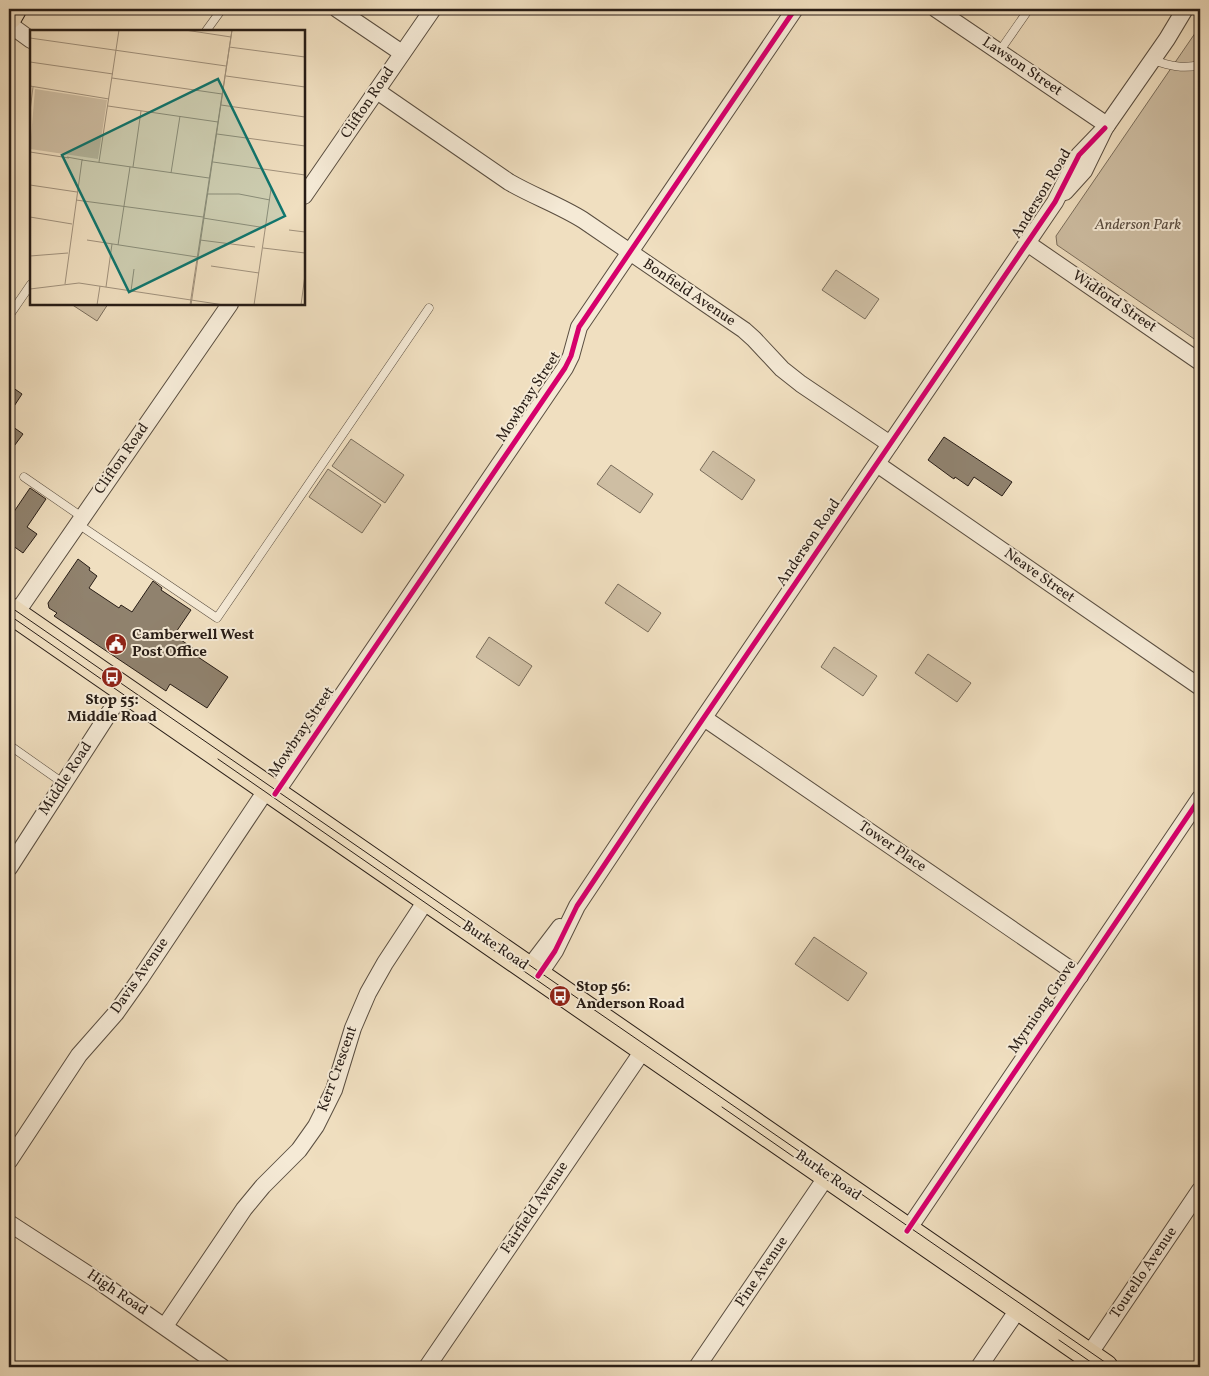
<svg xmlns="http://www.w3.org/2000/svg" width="1209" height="1376" font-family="Vollkorn,serif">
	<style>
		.green { fill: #cebea3; stroke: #7b6e5c }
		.building { fill: #90826e; stroke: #281d16 }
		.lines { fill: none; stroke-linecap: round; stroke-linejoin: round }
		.service-casing { stroke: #5a4e40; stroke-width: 9 }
		.minor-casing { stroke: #5a4e40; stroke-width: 18 }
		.primary-casing { stroke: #281d16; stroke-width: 27 }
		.trunk-casing { stroke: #281d16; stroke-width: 28 }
		.service { stroke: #f5ead6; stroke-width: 8 }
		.minor { stroke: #f5ead6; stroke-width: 16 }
		.primary { stroke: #f0dfc0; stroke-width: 25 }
		.trunk { stroke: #f0dfc0; stroke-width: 26 }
		.tram { stroke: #281d16; stroke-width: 1 }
		.cycleway-casing { stroke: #f5ead6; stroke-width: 8 }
		.cycleway { stroke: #d6006c; stroke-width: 5 }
		.labels { text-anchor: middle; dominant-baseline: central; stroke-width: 4; stroke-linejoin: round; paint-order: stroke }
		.street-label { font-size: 15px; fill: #281d16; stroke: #f5ead6 }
		.park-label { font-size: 15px; font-style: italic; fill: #5a4d40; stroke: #f5ead6 }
		.poi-label { font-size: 15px; font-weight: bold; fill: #281d16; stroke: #f5ead6; text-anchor: start }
		.inset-road { fill: none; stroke: #a0917c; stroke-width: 1 }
		.view { fill: #0f766e; fill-opacity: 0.15; stroke: #0f766e; stroke-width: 2.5 }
		.inset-edge { fill: none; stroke: #281d16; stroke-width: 2.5 }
	</style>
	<rect width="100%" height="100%" fill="#f0dfc0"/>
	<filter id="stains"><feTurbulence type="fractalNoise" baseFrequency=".004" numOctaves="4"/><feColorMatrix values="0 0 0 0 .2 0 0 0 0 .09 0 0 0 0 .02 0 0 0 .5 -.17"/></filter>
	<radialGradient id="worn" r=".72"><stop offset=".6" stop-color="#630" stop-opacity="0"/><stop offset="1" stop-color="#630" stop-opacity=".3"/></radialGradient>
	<g class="green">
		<path d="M1200,26V343L1057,245L1056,236Z"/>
		<path d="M836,270L879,299L865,319L822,290Z"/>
		<path d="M71,304H108L97,321Z"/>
		<path d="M351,439L404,475L385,503L332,466Z"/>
		<path d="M713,451L755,480L742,500L700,470Z"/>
		<path d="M611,465L653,494L640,513L597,484Z"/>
		<path d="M328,469L381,505L362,533L309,497Z"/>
		<path d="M618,584L661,613L648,632L605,603Z"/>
		<path d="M489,637L532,666L519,686L476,657Z"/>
		<path d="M834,647L877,676L863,696L821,667Z"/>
		<path d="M928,654L971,683L957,702L915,673Z"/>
		<path d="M814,937L867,973L848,1001L795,964Z"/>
	</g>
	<g class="building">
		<path d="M9,385L22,394L9,414Z"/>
		<path d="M9,424L23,434L9,453Z"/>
		<path d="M944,437L1012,482L1002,496L974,477L968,486L955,477L954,479L951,477L928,460Z"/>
		<path d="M30,488L46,499L27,527L37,534L23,553L9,543V519Z"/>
		<path d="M78,559L90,568L89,570L97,576L89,588L119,608L121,605L132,612L153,581L162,588L161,590L191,610L174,635L194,649L192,653L228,677L207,708L170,684L166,691L54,616L57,613L49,608L48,603Z"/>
	</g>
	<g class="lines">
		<g class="service-casing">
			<g id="service">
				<path d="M206,31L222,9"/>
				<path d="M999,52L1029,9"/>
				<path d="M1153,60C1170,66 1183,69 1200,65"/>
				<path d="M9,316L31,284"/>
				<path d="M24,477L82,517"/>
				<path d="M78,524L217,618L429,308"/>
				<path d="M9,745L63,783"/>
			</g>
		</g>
		<g class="minor-casing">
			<g id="minor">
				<path d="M337,9L402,53"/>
				<path d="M936,9L1107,125"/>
				<path d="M9,24L31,40"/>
				<path d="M377,91L509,182C533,196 559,205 583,220L744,330L754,339L782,369L801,384L890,444"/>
				<path d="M1065,192L1084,171L1105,128L1167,39L1185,9"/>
				<path d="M304,196L433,9"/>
				<path d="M1027,243L1200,362"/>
				<path d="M877,464L1200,687"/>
				<path d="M15,615L230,304"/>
				<path d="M704,718L1080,976"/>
				<path d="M275,794L565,368L571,356L579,327L795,9"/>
				<path d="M9,868L124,690"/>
				<path d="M528,969L560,927"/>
				<path d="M538,976L555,951L577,906L645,804L1055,202L1079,155L1105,128"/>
				<path d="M9,1161L79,1055L116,1013L140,979L267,789"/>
				<path d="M9,1223L100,1282L222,1367"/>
				<path d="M907,1231L1200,798"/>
				<path d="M165,1326L244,1209L263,1186L299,1150L316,1126L334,1090L353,1028L368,993L385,963L427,899"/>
				<path d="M1088,1356L1200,1190"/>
				<path d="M427,1367L644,1049"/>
				<path d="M697,1367L827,1176"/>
				<path d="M979,1367L1019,1308"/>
			</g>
		</g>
		<g class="primary-casing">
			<path id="primary" d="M9,610L1105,1367"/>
		</g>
		<g class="trunk-casing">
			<path id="trunk" d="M9,16L13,9"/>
		</g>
		<use href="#service" class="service"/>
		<use href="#minor" class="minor"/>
		<use href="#primary" class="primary"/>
		<use href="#trunk" class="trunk"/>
		<g class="tram">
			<path d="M9,606L1112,1367"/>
			<path d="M9,615L127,697"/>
			<path d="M218,759L567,1001"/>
			<path d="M722,1107L837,1187"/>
			<path d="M1059,1340L1098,1367"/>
		</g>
		<g class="cycleway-casing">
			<g id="cycleway">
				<path d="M275,794L565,368L571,356L579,327L795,9"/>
				<path d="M538,976L555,951L577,906L645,804L1055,202L1079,155L1105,128"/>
				<path d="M907,1231L1200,798"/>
			</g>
		</g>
		<use href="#cycleway" class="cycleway"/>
	</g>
	<defs>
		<g id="civic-disc" transform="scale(1.125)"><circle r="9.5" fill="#8f2418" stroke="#f5ead6"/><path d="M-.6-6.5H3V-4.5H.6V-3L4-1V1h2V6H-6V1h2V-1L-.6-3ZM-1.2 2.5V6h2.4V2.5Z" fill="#fff"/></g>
		<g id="bus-disc" transform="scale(1.125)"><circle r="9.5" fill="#8f2418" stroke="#f5ead6"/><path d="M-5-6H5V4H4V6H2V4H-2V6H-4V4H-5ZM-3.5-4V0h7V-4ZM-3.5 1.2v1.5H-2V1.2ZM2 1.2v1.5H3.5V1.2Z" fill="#fff"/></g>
	</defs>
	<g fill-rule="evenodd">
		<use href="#civic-disc" x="116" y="644"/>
		<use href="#bus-disc" x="112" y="677"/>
		<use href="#bus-disc" x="560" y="996"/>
	</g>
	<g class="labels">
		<g class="street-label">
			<text transform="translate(1022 67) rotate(34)">Lawson Street</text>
			<text transform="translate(368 103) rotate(-56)">Clifton Road</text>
			<text transform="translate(1042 194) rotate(-59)">Anderson Road</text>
			<text transform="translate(689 293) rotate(34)">Bonfield Avenue</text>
			<text transform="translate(1114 302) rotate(34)">Widford Street</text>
			<text transform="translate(529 397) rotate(-57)">Mowbray Street</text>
			<text transform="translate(122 459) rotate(-55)">Clifton Road</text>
			<text transform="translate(809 543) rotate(-56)">Anderson Road</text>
			<text transform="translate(1039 576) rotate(35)">Neave Street</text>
			<text transform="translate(302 732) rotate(-56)">Mowbray Street</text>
			<text transform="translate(66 779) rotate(-57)">Middle Road</text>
			<text transform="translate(892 847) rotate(34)">Tower Place</text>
			<text transform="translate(495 946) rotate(34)">Burke Road</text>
			<text transform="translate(140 976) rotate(-55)">Davis Avenue</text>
			<text transform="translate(1043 1007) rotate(-56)">Myrniong Grove</text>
			<text transform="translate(338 1069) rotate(-70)">Kerr Crescent</text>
			<text transform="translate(828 1176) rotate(35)">Burke Road</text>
			<text transform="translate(535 1208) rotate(-56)">Fairfield Avenue</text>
			<text transform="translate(762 1272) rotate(-56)">Pine Avenue</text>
			<text transform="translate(1144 1273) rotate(-56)">Tourello Avenue</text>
			<text transform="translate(117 1293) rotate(34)">High Road</text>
		</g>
		<g class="park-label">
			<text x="1138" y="225">Anderson Park</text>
		</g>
		<g class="poi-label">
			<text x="132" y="635">Camberwell West<tspan x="132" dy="17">Post Office</tspan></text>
			<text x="112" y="700" text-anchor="middle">Stop 55:<tspan x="112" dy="17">Middle Road</tspan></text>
			<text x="576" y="987">Stop 56:<tspan x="576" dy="17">Anderson Road</tspan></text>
		</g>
	</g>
	<g transform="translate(30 30)">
		<rect width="275" height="275" fill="#f0dfc0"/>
		<path d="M5,59L77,70L68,129L0,119Z" fill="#cebea3"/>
		<path class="inset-road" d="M155,0L201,7M0,8L196,36M199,17L275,27M0,32L83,44M196,46L275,57M82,48L192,64M0,56L79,69M191,75L275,87M78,76L188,92M0,81L3,57M187,104L275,116M0,122L39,128M37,127L53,130M52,130L179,148M69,132L89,0M183,132L275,145M103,137L111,81M141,143L150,86M0,155L47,162M177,164H209L240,170M46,170L173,187M0,187L42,194M173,188L236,198M259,200L275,202M57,210L167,227M170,210L225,217M88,215L100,137M233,218L275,223M0,226L38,223M181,236L229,243M35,254L52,130M76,257L82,214M0,259L49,253L194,275M101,261L104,239M67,275L70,256M160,275L202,0M161,275L202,0M224,275L241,159M271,275L275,245"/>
		<path class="view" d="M188,49L255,186L99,262L32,125Z"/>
		<rect width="275" height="275" class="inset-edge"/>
	</g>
	<rect width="1209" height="1376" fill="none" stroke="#f0dfc0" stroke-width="30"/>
	<rect x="10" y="10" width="1189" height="1356" fill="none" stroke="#281d16" stroke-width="2.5"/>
	<rect x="15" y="15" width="1179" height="1346" fill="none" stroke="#281d16"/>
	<rect width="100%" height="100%" filter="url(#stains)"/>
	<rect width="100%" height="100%" fill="url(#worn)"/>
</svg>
